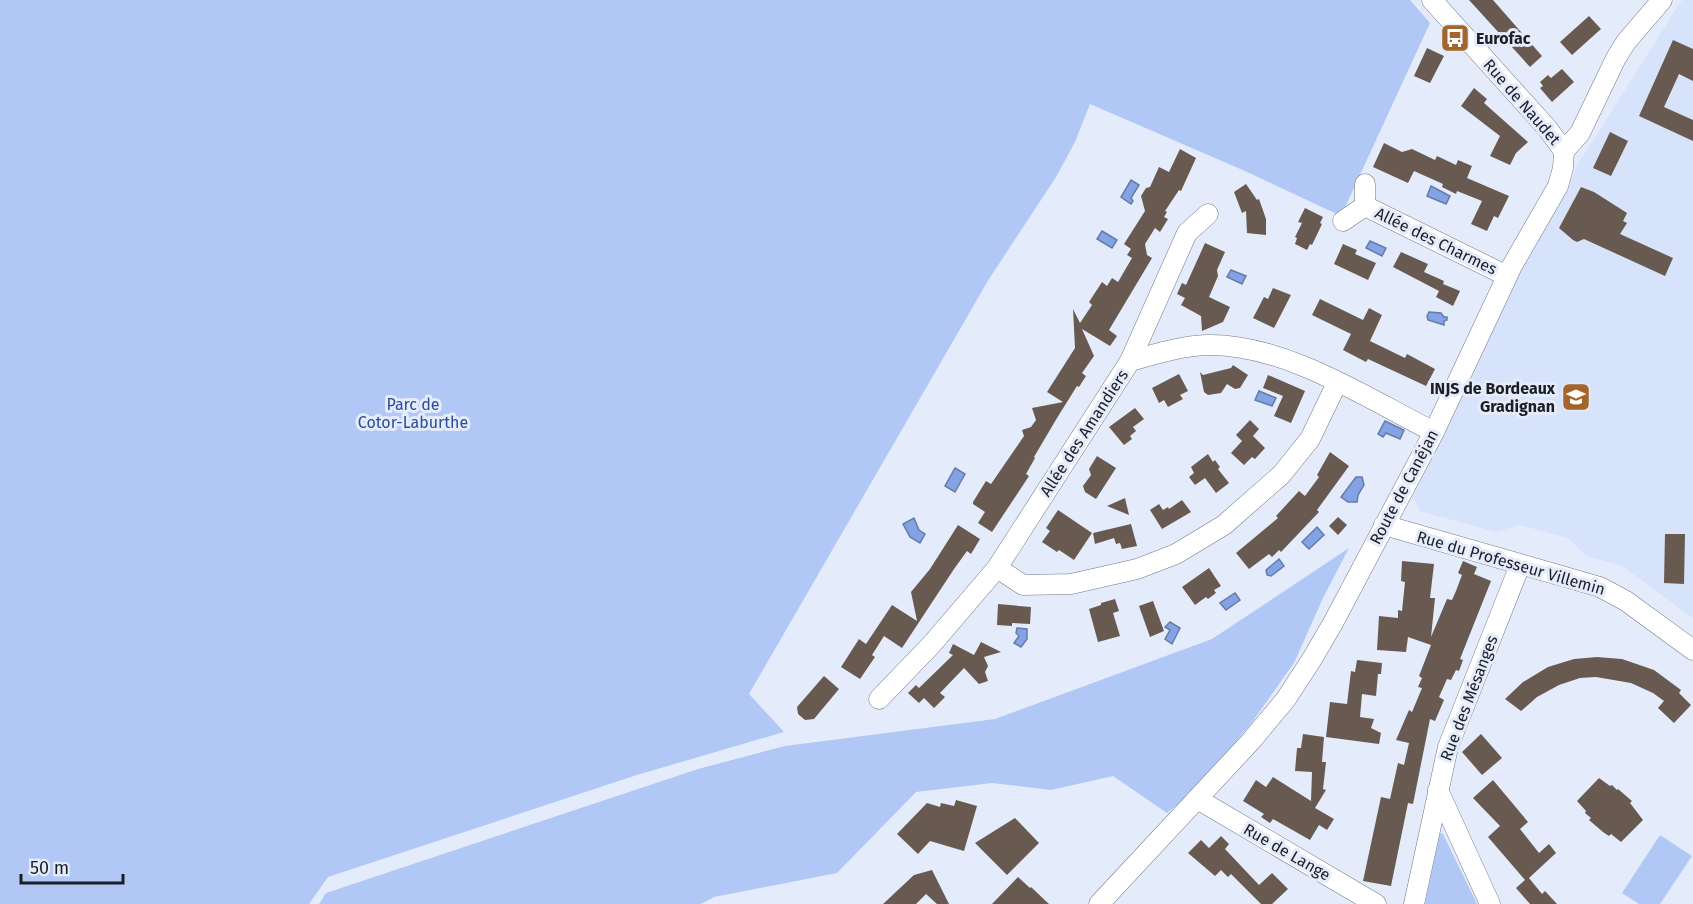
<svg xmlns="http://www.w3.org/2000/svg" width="1693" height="904" font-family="'Fira Sans',sans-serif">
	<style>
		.built { fill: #d7e3fa }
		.green { fill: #b1c8f6 }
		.water { fill: #83a3e5; stroke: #647bab; stroke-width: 1.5 }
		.building { fill: #685a50 }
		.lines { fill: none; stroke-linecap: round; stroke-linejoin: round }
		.minor-casing { stroke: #717987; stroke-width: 21 }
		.minor { stroke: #fff; stroke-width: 20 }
		.labels { text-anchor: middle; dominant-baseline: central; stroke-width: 6; stroke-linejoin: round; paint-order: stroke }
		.poi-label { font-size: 16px; font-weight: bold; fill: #1b1e24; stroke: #e4ecfc; text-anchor: start }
		.street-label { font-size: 16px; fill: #1b1e24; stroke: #e4ecfc }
		.park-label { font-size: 16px; fill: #2a4c99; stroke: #e4ecfc }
	</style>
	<rect width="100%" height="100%" fill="#e4ecfc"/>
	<path class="built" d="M1682,0H1693V618L1622,566L1586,556L1568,538L1519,525L1496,532L1420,511L1413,497L1505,297L1572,179L1576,167Z"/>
	<g class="green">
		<path d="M0,0H1410L1430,23L1341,216L1245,171L1090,104L1075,142L1056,177L989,279L749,694L784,732L637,775L328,877L309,904H0Z"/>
		<path d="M1349,548L1323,598L1294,663L1250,725L1191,793L1167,813L1113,776L1051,790L992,783L916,792L837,873L714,897L701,904H319L326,893L698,769L785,746L995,719L1212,639Z"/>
		<path d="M1440,833L1443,834L1477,904H1425Z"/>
		<path d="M1660,835L1692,856L1660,904H1639L1622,893Z"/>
	</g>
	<g class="water">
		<path d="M1131,180L1139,185L1131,198L1133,201L1131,204L1121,197Z"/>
		<path d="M1431,186L1450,196L1446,204L1427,196Z"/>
		<path d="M1102,231L1117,240L1112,248L1097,239Z"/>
		<path d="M1370,241L1386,248L1382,256L1366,248Z"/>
		<path d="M1231,270L1246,276L1242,284L1227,277Z"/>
		<path d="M1429,312L1441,313L1444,317H1447V320L1444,321V325L1428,320L1427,316Z"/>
		<path d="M1259,391L1276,398L1272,406L1255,400Z"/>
		<path d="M1385,421L1404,430L1400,439L1386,433L1383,437L1378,434Z"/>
		<path d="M955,468L965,474L955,492L945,486Z"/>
		<path d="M1356,477H1362L1364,485L1358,495L1357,502H1348L1341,497Z"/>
		<path d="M914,518L919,530L925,534L920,543L910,537L903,524Z"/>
		<path d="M1317,527L1324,535L1309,549L1302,542Z"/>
		<path d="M1279,559L1284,566L1271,576L1267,575L1266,570Z"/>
		<path d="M1235,593L1240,600L1226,610L1220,603Z"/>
		<path d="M1170,622L1180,628L1172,644L1165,639L1170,630L1165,627Z"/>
		<path d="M1017,628L1027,629V639L1021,647L1014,643L1019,636L1016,633Z"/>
	</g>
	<g class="building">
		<path d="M1469,0H1493L1542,56L1530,67Z"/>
		<path d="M1589,16L1601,29L1572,55L1560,42Z"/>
		<path d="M1673,40L1693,49V81L1679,74L1664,107L1693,120V141L1639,116Z"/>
		<path d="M1427,48L1444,56L1430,83L1414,76Z"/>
		<path d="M1562,69L1574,82L1552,102L1540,88L1543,86L1540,82L1548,75L1551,78Z"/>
		<path d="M1474,88L1487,99L1484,103L1528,142L1516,153L1510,165L1490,156L1500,136L1461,106Z"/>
		<path d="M1610,132L1628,141L1611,176L1593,168Z"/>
		<path d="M1384,143L1402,152L1412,149L1435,160L1437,156L1456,165L1458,160L1472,166L1467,178L1509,196L1498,218L1494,216L1487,231L1471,224L1482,201L1457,191L1456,194L1442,187L1443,184L1414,171L1408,183L1373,167Z"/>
		<path d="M1180,149L1196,158L1181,191L1179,190L1165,211L1167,212L1164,217L1168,219L1160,232L1155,228L1145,244L1147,255L1152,258L1109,330L1117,336L1110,346L1082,329L1094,356L1082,373L1086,376L1079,387L1077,386L1057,418L1034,457L1035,458L1026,474L1029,476L992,532L978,523L985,512L973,504V502L986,481L991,484L1024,436L1022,430L1031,427L1036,420L1032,408L1063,402L1047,392L1075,348L1073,309L1080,323L1092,305L1089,302L1102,282L1107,286L1112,278L1118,282L1132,258L1127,255L1131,249L1124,244L1145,211L1141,196L1146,188L1150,187L1159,167L1169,172Z"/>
		<path d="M1246,184L1257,200L1259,199L1266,219V235L1247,233L1246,211L1242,213L1234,192Z"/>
		<path d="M1581,187L1594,192L1627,213L1623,221L1627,223L1620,234L1673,258L1665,276L1584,239L1577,242L1573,240L1559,228Z"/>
		<path d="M1305,208L1323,217L1320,223L1322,224L1312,245L1310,244L1307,250L1295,244L1297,238L1295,237L1302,223L1298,222Z"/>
		<path d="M1205,243L1225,252L1217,270L1218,276L1209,297L1230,307L1223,322L1202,331L1201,316L1181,305L1185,298L1177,294L1182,283L1186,285Z"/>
		<path d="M1343,244L1357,250L1355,254L1376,263L1368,280L1334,264Z"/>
		<path d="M1401,252L1428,264L1424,272L1444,281L1443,284L1460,291L1453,306L1436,297L1439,291L1393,267Z"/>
		<path d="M1273,288L1291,295L1274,328L1253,318L1264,297L1268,299Z"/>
		<path d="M1320,299L1363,320L1369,308L1382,315L1370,341L1405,358L1407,354L1435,369L1426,386L1368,359L1366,362L1343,350L1351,334L1312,315Z"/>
		<path d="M1233,365L1248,375L1240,388L1235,389L1227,384L1221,393L1208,395L1204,392L1200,372L1203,375L1231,368Z"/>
		<path d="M1179,374L1188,391L1180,395L1183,399L1168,407L1164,400L1159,403L1152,388Z"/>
		<path d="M1268,375L1305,391L1291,423L1274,416L1283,396L1263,388Z"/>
		<path d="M1135,408L1144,419L1133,427L1136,431L1130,436L1132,439L1124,445L1109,427Z"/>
		<path d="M1250,420L1259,429L1253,436L1265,448L1255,459L1252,457L1244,465L1231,453L1242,441L1236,435Z"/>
		<path d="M1330,452L1349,466L1317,510L1319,512L1281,552L1279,550L1272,557L1269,554L1249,569L1236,553L1278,518L1276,516L1299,491L1305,496L1319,477L1317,475Z"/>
		<path d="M1208,454L1213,462L1215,460L1220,467L1218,469L1229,483L1216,493L1205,478L1195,485L1189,477L1194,473L1191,467Z"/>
		<path d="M1097,456L1116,468L1096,499L1085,492L1083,486L1091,475L1089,469Z"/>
		<path d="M1125,498L1129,515L1107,506Z"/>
		<path d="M1182,500L1191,512L1162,529L1150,510L1159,504L1163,510L1168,507L1169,509Z"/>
		<path d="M1058,510L1092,533L1074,560L1059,550L1057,552L1042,542L1050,531L1046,528Z"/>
		<path d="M1338,517L1347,525L1338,535L1329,526Z"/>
		<path d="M1131,524L1137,546L1122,549L1120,543L1116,544L1114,538L1095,544L1093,533Z"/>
		<path d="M958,525L980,539L971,554L967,551L954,569L902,648L884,636L872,655L875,657L860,679L841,667L859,639L866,644L892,605L917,621L911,592L930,569Z"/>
		<path d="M1665,534H1685L1684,584L1664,583Z"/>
		<path d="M1402,561L1434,564L1430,598H1435L1431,637L1447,599L1452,600L1456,591L1462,575L1458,573L1463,561L1477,567L1474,574L1491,581L1460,659L1463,660L1459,671L1456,670L1451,680L1447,679L1439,697L1444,700L1435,721L1430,719L1413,804L1408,803L1391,886L1363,881L1381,797L1390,799L1398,763L1404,765L1409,743L1396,740L1409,710L1412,712L1422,688L1418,687L1422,678L1419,676L1431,645L1408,637L1406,652L1377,650L1379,616L1398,618V610L1402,611L1405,582L1401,581Z"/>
		<path d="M1209,568L1221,586L1214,590L1216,593L1208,599L1206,597L1195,605L1182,587Z"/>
		<path d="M1115,599L1119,611L1113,613L1120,636L1098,642L1089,609L1101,605V603Z"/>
		<path d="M1153,601L1164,631L1150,637L1139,606Z"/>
		<path d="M998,604L1031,607L1030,624L1012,623V626L997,625Z"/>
		<path d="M981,642L1001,652L984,657L988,666L985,672L988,681L979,684L964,668L940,693L945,697L934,708L924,698L919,703L908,693L916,685L919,688L953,655L949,653L953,644L974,655Z"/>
		<path d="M1597,657L1622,659L1654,670L1681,690L1679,693L1691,705L1674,723L1658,708L1664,701L1653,693L1631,683L1596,677L1580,678L1559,685L1537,697L1521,711L1505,699L1523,682L1548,667L1574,659Z"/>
		<path d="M1357,660L1382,663L1381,674H1378L1376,696L1362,694L1360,717L1374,719L1371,728L1381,733L1379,744L1326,737L1330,702L1347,704L1351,671L1355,672Z"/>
		<path d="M824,676L839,689L814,719L805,720L798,714L797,707Z"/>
		<path d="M1303,734L1324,737L1322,762H1326L1323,789L1326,790L1315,808L1334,819L1327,830L1319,825L1310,840L1273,819L1270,823L1261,817L1264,814L1243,801L1256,780L1266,787L1273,777L1311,801L1312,772L1295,771L1297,748H1301Z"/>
		<path d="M1481,734L1502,758L1482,775L1462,752Z"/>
		<path d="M1599,778L1610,786L1612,785L1617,790L1618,789L1632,801L1630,803L1643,820L1621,842L1611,834L1609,836L1603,832L1589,820L1591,818L1585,813L1586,811L1577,801Z"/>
		<path d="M1493,780L1528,822L1520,829L1539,853L1549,844L1556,853L1529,878L1542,894L1545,891L1557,904H1530L1516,888L1525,880L1488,837L1500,826L1473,798Z"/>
		<path d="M956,800L977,806L964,851L930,841L918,854L897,834L927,803L940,807L941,803L954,806Z"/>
		<path d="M1015,818L1039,843L1007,875L975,843Z"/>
		<path d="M1221,836L1229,844L1225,849L1259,885L1272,873L1288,889L1272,904H1261L1231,874L1228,877L1221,870L1215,876L1188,853L1201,840L1209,848Z"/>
		<path d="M932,870L949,904H937L926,894L916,904H883L914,875Z"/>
		<path d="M1018,877L1030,888L1031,887L1049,904H992Z"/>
	</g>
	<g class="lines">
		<g class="minor-casing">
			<g id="minor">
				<path d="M1432,0L1547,128L1564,151"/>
				<path d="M1365,184V206L1507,276"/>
				<path d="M1343,221L1365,206"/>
				<path d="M1130,361L1187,233L1208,214"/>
				<path d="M1384,525L1600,587L1626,601L1693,650"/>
				<path d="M997,568L1023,585L1071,584L1137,569L1176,554L1224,525L1281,475L1310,439L1337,383"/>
				<path d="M879,699L932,644L997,568L1130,361C1155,354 1181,346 1207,345C1283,343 1367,398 1434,432"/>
				<path d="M1438,790L1490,904"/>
				<path d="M1199,800L1376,904"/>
				<path d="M1099,904L1251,741L1286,699L1312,659L1333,623L1434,432L1512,266L1558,186L1563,168L1564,151L1580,133L1616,58L1626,42L1662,0"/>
				<path d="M1414,904L1448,747L1520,565"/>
			</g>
		</g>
		<use href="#minor" class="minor"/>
	</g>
	<defs>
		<g id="bus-square" transform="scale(1.5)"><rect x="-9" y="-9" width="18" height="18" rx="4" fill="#a3652b" stroke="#e4ecfc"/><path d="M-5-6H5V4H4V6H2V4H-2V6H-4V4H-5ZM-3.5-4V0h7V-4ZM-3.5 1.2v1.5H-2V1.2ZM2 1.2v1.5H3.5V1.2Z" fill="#fff"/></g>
		<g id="school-square" transform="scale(1.5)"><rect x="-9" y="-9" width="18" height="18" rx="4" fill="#a3652b" stroke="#e4ecfc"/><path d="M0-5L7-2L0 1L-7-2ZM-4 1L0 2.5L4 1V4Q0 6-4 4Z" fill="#fff"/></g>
	</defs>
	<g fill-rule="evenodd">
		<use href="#bus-square" x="1455" y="38"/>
		<use href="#school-square" x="1576" y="397"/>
	</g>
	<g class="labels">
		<g class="poi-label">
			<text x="1476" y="38">Eurofac</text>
			<text x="1555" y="388" text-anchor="end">INJS de Bordeaux<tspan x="1555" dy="18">Gradignan</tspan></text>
		</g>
		<g class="street-label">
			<text transform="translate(1522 102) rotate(49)">Rue de Naudet</text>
			<text transform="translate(1436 241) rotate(26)">Allée des Charmes</text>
			<text transform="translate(1084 433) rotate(-57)">Allée des Amandiers</text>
			<text transform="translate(1404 487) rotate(-62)">Route de Canéjan</text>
			<text transform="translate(1511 563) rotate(16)">Rue du Professeur Villemin</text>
			<text transform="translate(1469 698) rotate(-69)">Rue des Mésanges</text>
			<text transform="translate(1287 852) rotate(30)">Rue de Lange</text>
		</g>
		<g class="park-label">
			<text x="413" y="404">Parc de<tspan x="413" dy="18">Cotor-Laburthe</tspan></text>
		</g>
	</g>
	<path d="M21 874v9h102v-9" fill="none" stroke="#1b1e24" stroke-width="3"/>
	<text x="30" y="874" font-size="18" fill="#1b1e24" stroke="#e4ecfc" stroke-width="4.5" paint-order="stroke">50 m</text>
</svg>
